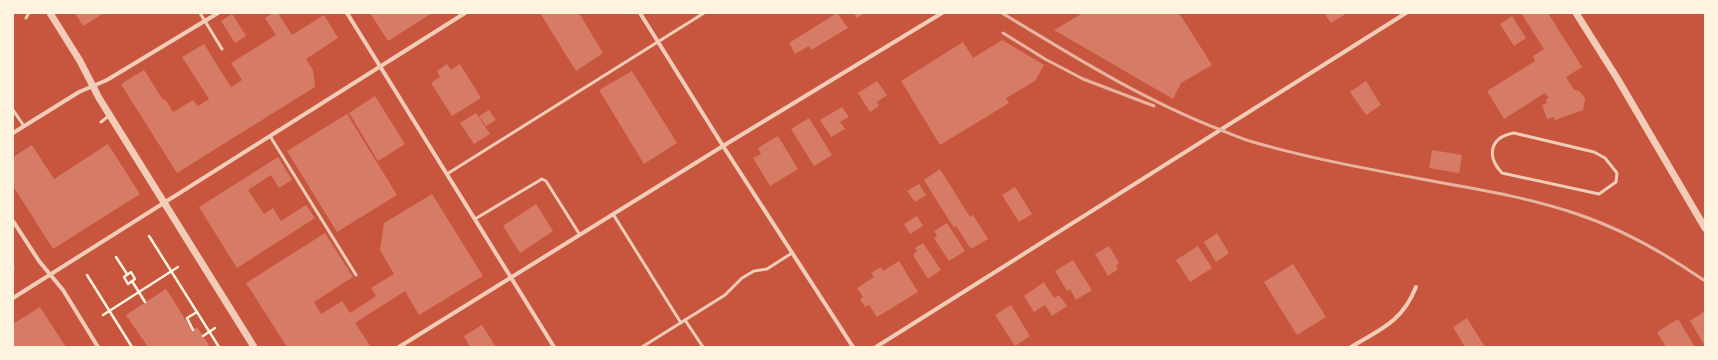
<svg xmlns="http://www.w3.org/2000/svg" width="1718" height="360" font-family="'Archivo Narrow',sans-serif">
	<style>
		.building { fill: #d67c66 }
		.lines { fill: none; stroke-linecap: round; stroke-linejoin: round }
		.path { stroke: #fff3e0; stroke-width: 2.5 }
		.service { stroke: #f1ccb7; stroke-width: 3 }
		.minor { stroke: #f1ccb7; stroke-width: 4 }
		.tertiary { stroke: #f1ccb7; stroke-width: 7 }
		.rail { stroke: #e9b49f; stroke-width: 3 }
	</style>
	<rect width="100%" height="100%" fill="#c8553d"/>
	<g class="building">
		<path d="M75,13H104L83,26Z"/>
		<path d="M273,13H278L292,35L324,15L338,38L306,59L313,70L315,87L177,173L121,84L144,70L163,100L165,99L173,112L193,100L198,106L209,99L182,57L204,44L231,87L242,80L231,63L276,35L265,18Z"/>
		<path d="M370,13H432L388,41Z"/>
		<path d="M540,13H579L603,53L576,71Z"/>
		<path d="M837,13L848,28L811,50L809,46L795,54L789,43Z"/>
		<path d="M854,13H864L857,18Z"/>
		<path d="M1083,13H1179L1212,65L1181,83L1173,99L1054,30Z"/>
		<path d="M1324,13H1343L1344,15L1331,23Z"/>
		<path d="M1521,13H1548L1582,67L1566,77L1574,90L1579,91L1583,95L1585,99L1583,110L1555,120L1553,117L1547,119L1542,105L1547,103L1546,99L1549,98L1545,93L1504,119L1487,91L1535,61L1533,56L1544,49Z"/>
		<path d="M232,14L246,36L235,43L221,21Z"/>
		<path d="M1512,16L1526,38L1514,46L1500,24Z"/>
		<path d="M1002,40L1044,65L1035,81L1006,98L1009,103L940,145L901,81L963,42L973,58Z"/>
		<path d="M447,64L451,70L460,64L481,98L452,116L431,83L440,77L437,71Z"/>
		<path d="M632,71L677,143L644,164L599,90Z"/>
		<path d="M877,81L887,95L877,102L879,106L870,112L858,93Z"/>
		<path d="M1366,81L1381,105L1366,115L1350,92Z"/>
		<path d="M375,96L405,144L378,161L349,113Z"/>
		<path d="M842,107L849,117L840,122L845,129L831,137L820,120Z"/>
		<path d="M489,110L496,120L486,126L479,116Z"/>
		<path d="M476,113L490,134L474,144L460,123Z"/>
		<path d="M347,114L397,195L337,232L287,151Z"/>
		<path d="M809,118L832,155L814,166L791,129Z"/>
		<path d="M778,136L798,169L770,186L753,158L761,154L758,148Z"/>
		<path d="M108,144L140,194L53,249L13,186V157L32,145L54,179Z"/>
		<path d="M1432,150L1462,155L1459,173L1429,168Z"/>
		<path d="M278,157L292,180L279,188L271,175L248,190L264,214L273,208L281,221L306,205L315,218L237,268L199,207Z"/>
		<path d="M940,169L970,217L973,215L988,239L971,249L956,226L954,228L924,180Z"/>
		<path d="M919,184L926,195L915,202L907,191Z"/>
		<path d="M1015,187L1032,214L1019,222L1002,195Z"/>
		<path d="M432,194L483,276L419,315L405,291L355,323L371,347H287L246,283L325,233L353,277L314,302L321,314L342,301L350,313L376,296L371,288L394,274L380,250L384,223Z"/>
		<path d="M536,204L553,231L520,253L503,226Z"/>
		<path d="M917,216L923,226L910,234L904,224Z"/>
		<path d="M947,223L965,251L949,261L934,238L937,236L934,231Z"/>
		<path d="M1217,233L1229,253L1216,262L1204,242Z"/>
		<path d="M923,243L941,270L928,279L913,255L917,251L915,248Z"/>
		<path d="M1109,246L1119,263L1116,265L1118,269L1108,276L1095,254Z"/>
		<path d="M1198,246L1212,268L1190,282L1176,260Z"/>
		<path d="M1073,260L1092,290L1076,300L1070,289L1067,291L1055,271Z"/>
		<path d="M899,261L918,292L877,317L869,305L865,307L860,299L863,297L857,288L874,277L871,273L881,267L883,271Z"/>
		<path d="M13,262L15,267L13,272Z"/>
		<path d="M1293,264L1326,317L1297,335L1264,282Z"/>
		<path d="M1044,282L1054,298L1059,295L1067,306L1052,316L1045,305L1034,312L1024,296Z"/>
		<path d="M166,289L192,330L197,327L209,345L205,347H148L126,315Z"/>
		<path d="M1011,305L1030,336L1015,346L995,315Z"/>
		<path d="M40,307L66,347H13V324Z"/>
		<path d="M1705,311V346L1690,321Z"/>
		<path d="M1467,318L1485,347H1465L1453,327Z"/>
		<path d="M1678,319L1695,347H1666L1657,332Z"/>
		<path d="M482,325L496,347H470L464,336Z"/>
	</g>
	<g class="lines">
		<g class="path">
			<path d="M149,236L219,347"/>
			<path d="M116,257L127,274"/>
			<path d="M131,272L135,279L128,284L124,277Z"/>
			<path d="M87,275L132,347"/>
			<path d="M132,281L145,302"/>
			<path d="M103,315L178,267"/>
			<path d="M193,330L187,318L197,312"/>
			<path d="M203,336L215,328"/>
		</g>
		<g class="service">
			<path d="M200,13L222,49"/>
			<path d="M26,18L29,13"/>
			<path d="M13,110L24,126"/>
			<path d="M101,122L110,115"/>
			<path d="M1514,133L1594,152L1605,158L1617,173L1616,182L1599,194L1502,173C1486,156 1490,137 1514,133Z"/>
			<path d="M270,136L356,275"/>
			<path d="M447,174L704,13"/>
			<path d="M613,214L681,323"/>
			<path d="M475,219L542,179L546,181L580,235"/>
			<path d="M685,320L703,347"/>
			<path d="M642,347L725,295L742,278L754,271L767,269L792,253"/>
		</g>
		<g class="minor">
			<path d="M347,13L554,347"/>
			<path d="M640,13L723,146L853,347"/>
			<path d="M13,133L79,92L107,80L218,13"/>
			<path d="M13,221L39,261L63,290L98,347"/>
			<path d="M13,298L465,13"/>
			<path d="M399,347L723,146L942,13"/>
			<path d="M876,347L1406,13"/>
			<path d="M1351,347C1381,329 1402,322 1416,287"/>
		</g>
		<g class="tertiary">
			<path d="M50,13L80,61L99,98L254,347"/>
			<path d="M1576,13L1617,78L1705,228"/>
		</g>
		<g class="rail">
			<path d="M1002,13C1073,56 1143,100 1221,130C1231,134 1242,139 1253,142C1315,160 1379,171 1443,183C1488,191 1533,199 1577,214C1622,229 1666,254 1705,281"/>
			<path d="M1003,33L1045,59L1083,79L1154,106"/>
		</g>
	</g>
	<rect width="1718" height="360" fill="none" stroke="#fff3e0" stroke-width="28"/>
</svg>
